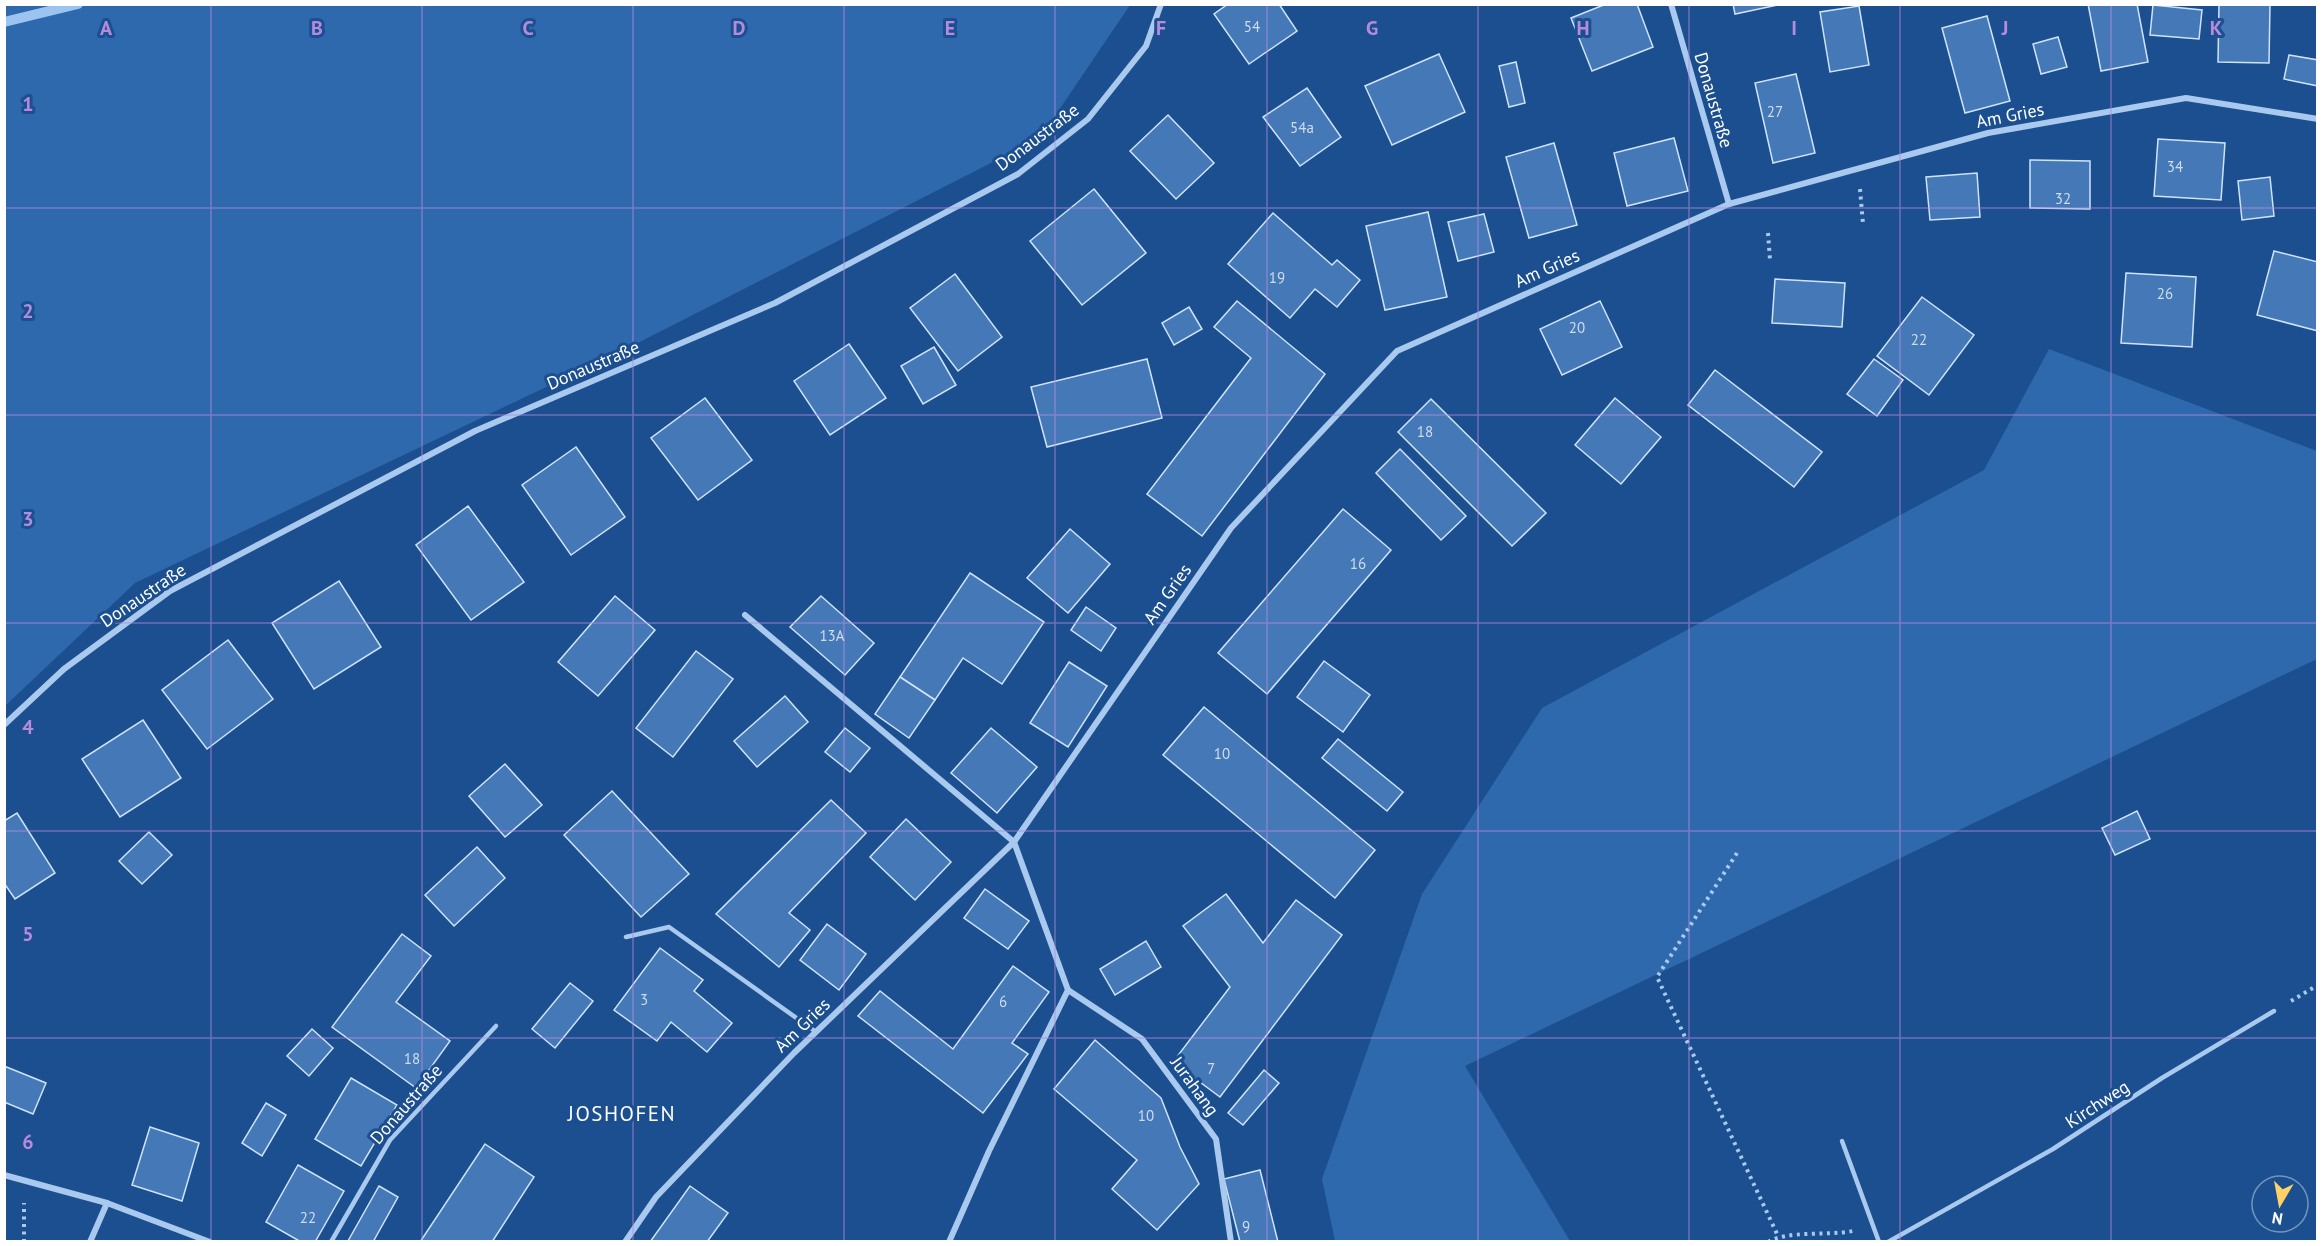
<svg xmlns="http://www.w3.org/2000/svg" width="2322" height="1246" font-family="'PT Sans',sans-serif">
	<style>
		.green { fill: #2e69ad }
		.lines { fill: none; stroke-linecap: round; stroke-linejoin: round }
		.stream { stroke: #9cc4f0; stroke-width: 10 }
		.building { fill: #4478b7; stroke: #cfe3fa; stroke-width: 1.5 }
		.path { stroke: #a9c9ee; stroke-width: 4; stroke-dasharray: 3 4.5; stroke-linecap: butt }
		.service { stroke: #a9c9ee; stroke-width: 4.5 }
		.minor { stroke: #a9c9ee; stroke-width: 6 }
		.grid { fill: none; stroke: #b68bdc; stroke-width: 1.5; stroke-opacity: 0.55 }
		.labels { text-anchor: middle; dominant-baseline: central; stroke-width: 6; stroke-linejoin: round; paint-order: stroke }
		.number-label { font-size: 15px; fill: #d0dded }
		.street-label { font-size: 18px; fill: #fff; stroke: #1b4f8f }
		.quarter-label { font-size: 21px; letter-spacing: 1.5px; fill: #fff; stroke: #1b4f8f }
		.grid-label { font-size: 20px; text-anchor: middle; font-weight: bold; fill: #b68bdc; stroke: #1b4f8f; stroke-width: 6; stroke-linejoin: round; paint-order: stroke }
	</style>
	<rect width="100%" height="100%" fill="#1b4f8f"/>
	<g class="green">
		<path d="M5,4H1130V5L1040,138L622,351L135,583L5,706Z"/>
		<path d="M2049,349L2317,451V659L1465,1066L1570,1241H1335L1322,1179L1422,894L1542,708L1984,470Z"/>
	</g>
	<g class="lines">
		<path class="stream" d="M4,22L78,4"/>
	</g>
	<g class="building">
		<path d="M1228,4H1279L1297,31L1249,64L1214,14Z"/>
		<path d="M1606,4H1637L1653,47L1592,71L1571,18Z"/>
		<path d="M1733,4H1778V5L1735,14Z"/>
		<path d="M2088,4H2137L2148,62L2101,71Z"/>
		<path d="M2219,4H2270L2269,63L2218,62Z"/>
		<path d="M2153,5L2202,10L2199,39L2150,35Z"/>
		<path d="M1859,6L1869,65L1830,72L1820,12Z"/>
		<path d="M1987,16L2010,101L1965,113L1942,28Z"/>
		<path d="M2058,37L2067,67L2041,74L2033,44Z"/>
		<path d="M1439,54L1465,112L1392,145L1365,86Z"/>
		<path d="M2289,55L2318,60V86L2284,79Z"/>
		<path d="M1516,62L1525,103L1509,107L1499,66Z"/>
		<path d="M1796,74L1815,153L1773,163L1755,83Z"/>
		<path d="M1307,88L1341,137L1300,166L1263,117Z"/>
		<path d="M1168,115L1214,163L1176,199L1130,151Z"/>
		<path d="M1674,138L1688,191L1627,206L1614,153Z"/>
		<path d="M2158,139L2225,143L2221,200L2154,196Z"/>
		<path d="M1554,143L1577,225L1529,238L1506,157Z"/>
		<path d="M2030,160L2090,161V209L2030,208Z"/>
		<path d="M1977,173L1980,217L1930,220L1926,177Z"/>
		<path d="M2270,177L2274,216L2242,220L2238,181Z"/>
		<path d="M1094,189L1146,253L1082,305L1030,241Z"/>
		<path d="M1428,212L1447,297L1385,310L1366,226Z"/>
		<path d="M1273,213L1332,265L1337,260L1360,280L1337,307L1315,289L1290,318L1228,264Z"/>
		<path d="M1484,214L1494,252L1458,261L1448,222Z"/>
		<path d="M2274,251L2318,262V331L2257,315Z"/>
		<path d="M2126,273L2196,277L2192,347L2121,343Z"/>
		<path d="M955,274L1002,337L958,371L910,308Z"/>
		<path d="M1775,279L1845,283L1842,327L1772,323Z"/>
		<path d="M1922,297L1974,335L1929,395L1877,356Z"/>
		<path d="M1237,301L1325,374L1202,536L1147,494L1251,358L1214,327Z"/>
		<path d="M1600,301L1622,347L1562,375L1540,329Z"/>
		<path d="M1189,307L1202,329L1174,345L1162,323Z"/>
		<path d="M849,344L886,398L830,435L794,381Z"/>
		<path d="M934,347L956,385L923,404L901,366Z"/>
		<path d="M1147,359L1162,418L1047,447L1031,387Z"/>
		<path d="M1874,359L1903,380L1877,416L1847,394Z"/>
		<path d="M1715,370L1822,452L1794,487L1688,405Z"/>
		<path d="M705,398L752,460L698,500L651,438Z"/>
		<path d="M1615,398L1661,437L1621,484L1575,445Z"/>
		<path d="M1431,399L1546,513L1512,546L1398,432Z"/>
		<path d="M576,447L625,517L571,555L522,485Z"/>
		<path d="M1400,449L1466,516L1441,540L1376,473Z"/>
		<path d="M468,506L524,582L471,620L416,545Z"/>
		<path d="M1343,509L1391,550L1267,694L1218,653Z"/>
		<path d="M1070,529L1110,564L1068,613L1027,578Z"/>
		<path d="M970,573L1044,622L1002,684L963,658L935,700L900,677Z"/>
		<path d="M339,581L381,647L314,689L272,623Z"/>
		<path d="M615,596L655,630L598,696L558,662Z"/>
		<path d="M821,596L874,643L845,675L790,627Z"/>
		<path d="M1086,607L1116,628L1101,651L1071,630Z"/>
		<path d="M228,640L273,699L207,749L162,690Z"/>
		<path d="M696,651L733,679L673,757L636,728Z"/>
		<path d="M1324,661L1370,695L1343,732L1297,697Z"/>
		<path d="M1069,662L1107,686L1068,747L1030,723Z"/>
		<path d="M900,677L935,700L909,738L875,714Z"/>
		<path d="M785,696L808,722L757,767L734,741Z"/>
		<path d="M1204,707L1375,850L1335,898L1163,755Z"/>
		<path d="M143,720L181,778L120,817L82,759Z"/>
		<path d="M845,728L870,748L850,772L825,752Z"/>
		<path d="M991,728L1037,767L997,813L951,773Z"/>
		<path d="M1338,739L1403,792L1387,811L1322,758Z"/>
		<path d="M505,764L542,805L505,837L469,796Z"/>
		<path d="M612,791L689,874L641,917L564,835Z"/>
		<path d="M831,800L866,833L789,913L810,930L779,967L716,914Z"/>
		<path d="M2137,811L2150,839L2115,855L2102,828Z"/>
		<path d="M17,813L55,873L15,899L4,883V821Z"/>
		<path d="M906,819L951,862L915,900L870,857Z"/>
		<path d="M149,832L172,855L142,884L119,861Z"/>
		<path d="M477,847L505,878L454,926L425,895Z"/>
		<path d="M985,889L1029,921L1008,949L964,918Z"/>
		<path d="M1226,894L1263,943L1296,900L1342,935L1220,1097L1173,1062L1230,987L1183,926Z"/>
		<path d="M827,924L866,954L839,990L800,960Z"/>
		<path d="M402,934L431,956L396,1002L450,1041L416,1088L332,1027Z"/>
		<path d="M1146,941L1161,967L1115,995L1100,969Z"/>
		<path d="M660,948L703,980L694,991L732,1023L707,1052L671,1022L657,1041L614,1010Z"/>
		<path d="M1013,966L1049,992L1012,1043L1028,1054L983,1113L858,1016L880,991L953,1049Z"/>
		<path d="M570,983L593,1001L555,1048L532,1029Z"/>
		<path d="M312,1029L333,1048L309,1076L287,1056Z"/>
		<path d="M1095,1040L1161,1098L1180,1147L1199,1184L1157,1230L1112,1189L1137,1160L1054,1089Z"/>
		<path d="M4,1066L46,1083L33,1114L4,1102Z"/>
		<path d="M1264,1070L1279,1083L1243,1125L1228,1113Z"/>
		<path d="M351,1078L397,1105L361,1166L315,1139Z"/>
		<path d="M266,1103L286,1115L262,1156L242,1143Z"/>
		<path d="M150,1127L199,1143L182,1201L132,1185Z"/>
		<path d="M485,1144L534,1177L492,1242H420Z"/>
		<path d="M298,1165L344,1191L315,1242H301L266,1222Z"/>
		<path d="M1260,1170L1278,1242H1240L1224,1179Z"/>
		<path d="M379,1186L398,1197L373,1242L348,1241Z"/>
		<path d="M690,1186L728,1213L707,1242H650Z"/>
	</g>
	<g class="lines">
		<g class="path">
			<path d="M1860,189L1863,224"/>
			<path d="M1768,233L1770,260"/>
			<path d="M1737,853L1657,977L1778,1236"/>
			<path d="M2291,1001L2318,985"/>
			<path d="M24,1242V1203"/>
			<path d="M1768,1242C1789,1230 1828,1236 1853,1231"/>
		</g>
		<g class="service">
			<path d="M626,937L669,927L816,1032"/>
			<path d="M1842,1141L1879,1242"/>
			<path d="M331,1242L390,1140L496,1026"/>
			<path d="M1888,1242L2053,1149L2162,1078L2274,1011"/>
		</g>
		<g class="minor">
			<path d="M1671,4L1729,204"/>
			<path d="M745,615L1014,842L1068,990L989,1151L949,1242"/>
			<path d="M4,725L64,669L170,591L475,431L775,303L1018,174L1088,119L1146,46L1161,4"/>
			<path d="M1068,990L1142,1039L1216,1139L1231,1242"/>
			<path d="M4,1175L107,1203L210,1242"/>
			<path d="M90,1242L107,1203"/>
			<path d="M625,1242L656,1197L794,1053L1014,842L1231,528L1397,351L1729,204L1988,133L2186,98L2318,119"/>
		</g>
	</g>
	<path class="grid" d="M211,4V1242M422,4V1242M633,4V1242M844,4V1242M1055,4V1242M1267,4V1242M1478,4V1242M1689,4V1242M1900,4V1242M2111,4V1242M4,208H2318M4,415H2318M4,623H2318M4,831H2318M4,1038H2318"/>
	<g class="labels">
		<g class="number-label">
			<text x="1252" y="26">54</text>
			<text x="1775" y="111">27</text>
			<text x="1302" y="127">54a</text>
			<text x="2175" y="166">34</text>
			<text x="2063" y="198">32</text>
			<text x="1277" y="277">19</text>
			<text x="2165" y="293">26</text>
			<text x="1577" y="327">20</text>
			<text x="1919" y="339">22</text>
			<text x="1425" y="431">18</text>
			<text x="1358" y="563">16</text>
			<text x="832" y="635">13A</text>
			<text x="1222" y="753">10</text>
			<text x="644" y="999">3</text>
			<text x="1003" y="1001">6</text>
			<text x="412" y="1058">18</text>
			<text x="1211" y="1068">7</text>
			<text x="1146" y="1115">10</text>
			<text x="308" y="1217">22</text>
			<text x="1246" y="1226">9</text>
		</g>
		<g class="street-label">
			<text transform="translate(1714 100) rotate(74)">Donaustraße</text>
			<text transform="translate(2010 115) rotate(-11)">Am Gries</text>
			<text transform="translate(1037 137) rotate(-37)">Donaustraße</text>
			<text transform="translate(1547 268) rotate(-24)">Am Gries</text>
			<text transform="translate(593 365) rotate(-23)">Donaustraße</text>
			<text transform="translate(1167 594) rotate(-55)">Am Gries</text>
			<text transform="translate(143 595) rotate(-34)">Donaustraße</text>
			<text transform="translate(802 1025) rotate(-44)">Am Gries</text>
			<text transform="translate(1195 1086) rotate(54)">Jurahang</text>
			<text transform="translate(406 1104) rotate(-49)">Donaustraße</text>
			<text transform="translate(2097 1104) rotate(-33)">Kirchweg</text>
		</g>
		<g class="quarter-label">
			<text x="622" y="1113">JOSHOFEN</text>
		</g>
	</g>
	<g class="grid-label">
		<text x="106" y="35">A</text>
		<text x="317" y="35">B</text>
		<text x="528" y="35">C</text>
		<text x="739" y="35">D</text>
		<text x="950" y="35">E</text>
		<text x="1161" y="35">F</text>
		<text x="1372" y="35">G</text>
		<text x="1583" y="35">H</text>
		<text x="1794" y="35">I</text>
		<text x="2005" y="35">J</text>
		<text x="2216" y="35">K</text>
		<text x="28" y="111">1</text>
		<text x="28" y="318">2</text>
		<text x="28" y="526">3</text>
		<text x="28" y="734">4</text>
		<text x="28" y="941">5</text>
		<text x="28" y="1149">6</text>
	</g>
	<rect width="2322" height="1246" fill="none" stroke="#ffffff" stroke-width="12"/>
	<g transform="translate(2280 1204) rotate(190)"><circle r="28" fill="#1b4f8f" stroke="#7695bc" stroke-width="1.5"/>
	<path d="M0-4.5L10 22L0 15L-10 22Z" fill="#ffd166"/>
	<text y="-9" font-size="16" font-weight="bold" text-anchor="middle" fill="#ffffff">N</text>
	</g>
</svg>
